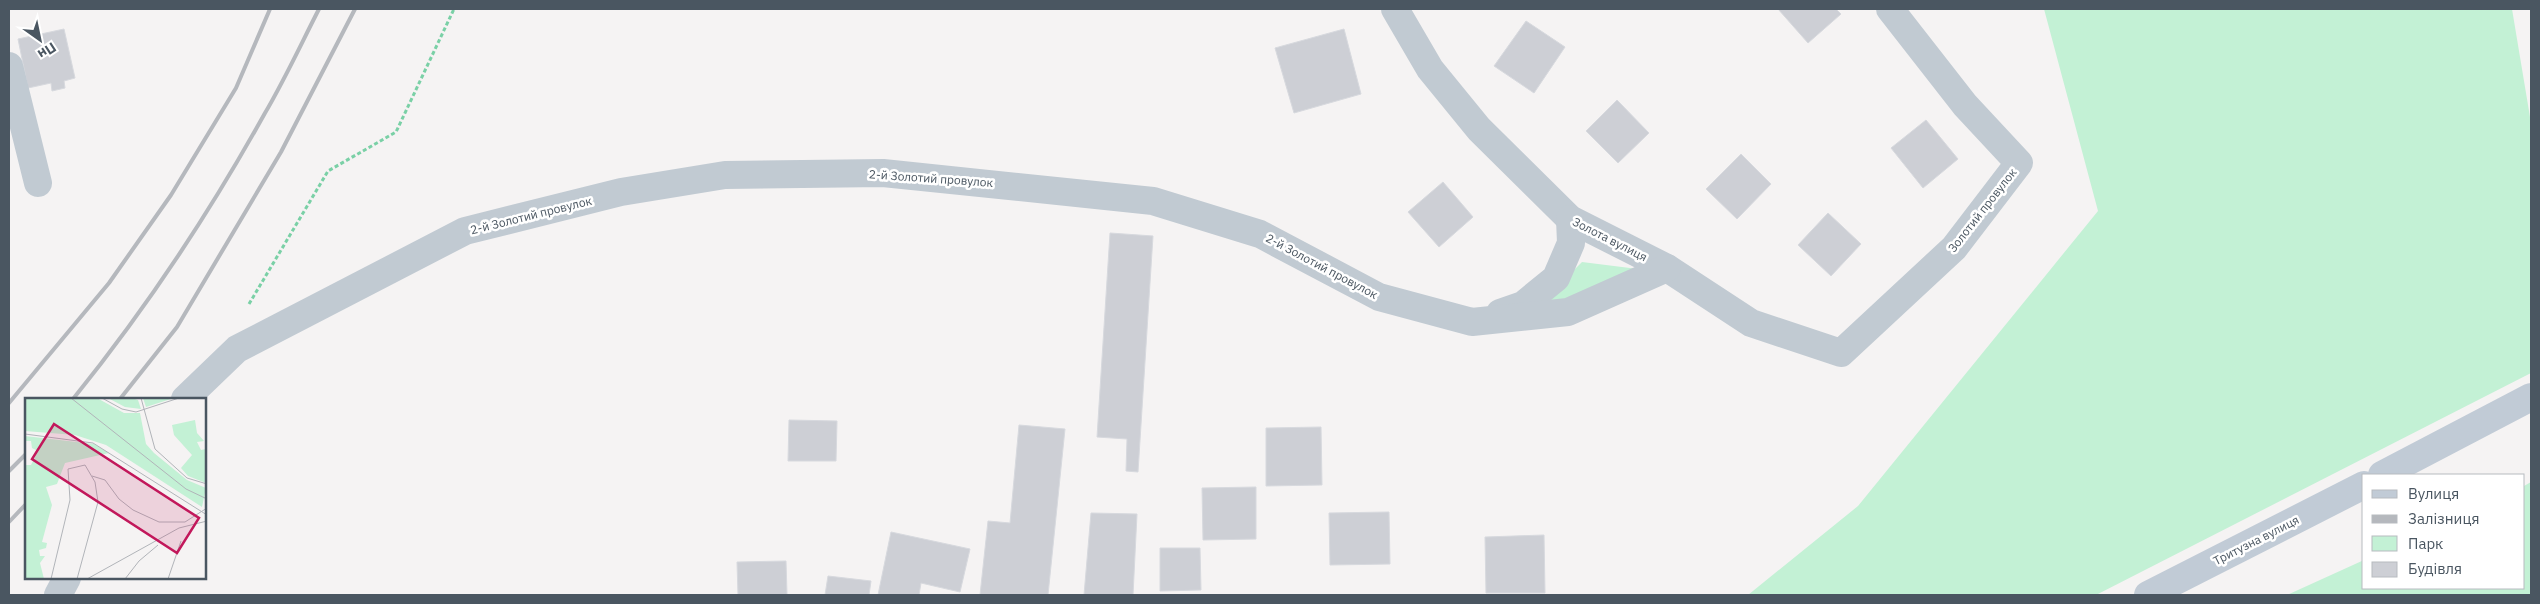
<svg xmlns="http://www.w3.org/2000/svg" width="2540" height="604" font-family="'IBM Plex Sans',sans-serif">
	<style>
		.green { fill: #c3f1d5 }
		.building { fill: #cdcfd5; stroke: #d7d9de }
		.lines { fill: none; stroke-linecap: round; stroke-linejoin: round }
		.path { stroke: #7ad0a6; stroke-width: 3; stroke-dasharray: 4 2.5; stroke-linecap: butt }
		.street { stroke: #c1cad2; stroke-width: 28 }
		.secondary { stroke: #c1cbd6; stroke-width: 28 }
		.rail { stroke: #b5b8bd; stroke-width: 4 }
		.labels { text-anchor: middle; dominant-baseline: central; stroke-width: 5; stroke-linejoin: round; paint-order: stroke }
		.street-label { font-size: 12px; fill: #4a5661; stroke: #fff }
		.inset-road { fill: none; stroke: #b1b4b9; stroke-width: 1 }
		.view { fill: #c2185b; fill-opacity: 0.15; stroke: #c2185b; stroke-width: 2.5 }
		.inset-edge { fill: none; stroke: #4a5661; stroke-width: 2.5 }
	</style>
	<rect width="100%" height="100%" fill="#f5f3f3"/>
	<g class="green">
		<path d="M2044,9H2512L2531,123V373L2096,595H1748L1858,506L2098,211Z"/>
		<path d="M1582,262L1638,269L1583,298L1537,307Z"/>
		<path d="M2531,482V595H2287L2364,560V588H2524V486Z"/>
	</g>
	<g class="building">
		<path d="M1778,9H1836L1841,14L1808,43Z"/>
		<path d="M1526,21L1565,47L1534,93L1494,66Z"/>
		<path d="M64,29L75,78L64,81L65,88L52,91L51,83L28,88L18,39Z"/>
		<path d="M1344,29L1361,94L1294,113L1275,48Z"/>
		<path d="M1617,100L1649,133L1618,163L1586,131Z"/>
		<path d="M1926,120L1958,159L1923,188L1891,148Z"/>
		<path d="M1741,154L1771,184L1737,219L1706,189Z"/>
		<path d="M1443,182L1473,217L1439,247L1408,212Z"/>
		<path d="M1828,213L1861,244L1831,276L1798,245Z"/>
		<path d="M1110,233L1153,236L1138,472L1126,471L1127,439L1097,437Z"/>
		<path d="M789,420L837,421L836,461H788Z"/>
		<path d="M1019,425L1065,429L1048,595H980L988,521L1010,523Z"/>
		<path d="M1321,427L1322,485L1266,486V428Z"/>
		<path d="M1256,487V539L1203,540L1202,488Z"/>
		<path d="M1389,512L1390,564L1330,565L1329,513Z"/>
		<path d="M1091,513L1137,514L1133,595H1084Z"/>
		<path d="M891,532L970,549L960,592L921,583L919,595H878Z"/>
		<path d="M1544,535L1545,593H1486L1485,537Z"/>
		<path d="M1160,548H1200L1201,590L1160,591Z"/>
		<path d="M786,561L787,595H738L737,562Z"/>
		<path d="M828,576L871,581L869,595H825Z"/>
	</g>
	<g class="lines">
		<path class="path" d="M249,304L328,171L396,132L454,9"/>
		<g class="street">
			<path d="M1395,9L1430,69L1479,129L1570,219L1667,268L1751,323L1841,353L1954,248L2019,163L1965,105L1890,9"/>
			<path d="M9,66L38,183"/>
			<path d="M1500,313L1523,305L1556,278L1571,243L1570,219"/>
			<path d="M185,399L237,349L465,231L621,192L725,175L883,173L1153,201L1260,234L1379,297L1472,322L1568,312L1667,268"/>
			<path d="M58,595L67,578"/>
		</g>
		<g class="secondary">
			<path d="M2382,475L2531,397"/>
			<path d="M2148,595L2364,485"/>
		</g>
		<g class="rail">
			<path d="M73,399C145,310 209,214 265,113C285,79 301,44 319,9"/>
			<path d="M120,399L177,327L281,152L355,9"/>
			<path d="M9,403L109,283L171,195L236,88L270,9"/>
			<path d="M9,471L26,454"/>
			<path d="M9,522L26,504"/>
		</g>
	</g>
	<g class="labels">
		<g class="street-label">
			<text transform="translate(931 178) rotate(4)">2-й Золотий провулок</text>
			<text transform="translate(1982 210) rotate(-52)">Золотий провулок</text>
			<text transform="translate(531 215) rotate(-14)">2-й Золотий провулок</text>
			<text transform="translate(1610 239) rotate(27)">Золота вулиця</text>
			<text transform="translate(1322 266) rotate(28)">2-й Золотий провулок</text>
			<text transform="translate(2256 540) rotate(-27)">Тритузна вулиця</text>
		</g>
	</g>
	<g transform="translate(25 398)">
		<rect width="181" height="181" fill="#f5f3f3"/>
		<path d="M0,0H72L99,15H115L121,46L129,55L162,82L181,90L177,109L81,47L50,37L0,33ZM83,0H107L113,2L116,11L100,9ZM118,0H149L121,9ZM170,22L172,35L179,43L172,44L176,52L181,51V85L163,78L156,70L167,57L149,37L147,27ZM0,38L69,46L84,55L40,65L32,86L21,89L27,107L17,144L22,145L21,150L14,152L15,158H20L15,165L19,181H0V67H6L13,53L7,50L6,43H0Z" fill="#c3f1d5"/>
		<path class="inset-road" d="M46,0L161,91L182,101M77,0L97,11L111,14L154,0M116,0L130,51L162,80L182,86M0,36L68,45L182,117M67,78L80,82L94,101L108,112L134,124H160L182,110M26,181L45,102L43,71L60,67L70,84L73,104L52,181M62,181L154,130L182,123M100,181L114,163L133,147M143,181L156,143"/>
		<path class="view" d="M29,26L174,120L152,155L7,61Z"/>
		<rect width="181" height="181" class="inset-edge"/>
	</g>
	<rect width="2540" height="604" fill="none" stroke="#4a5661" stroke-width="20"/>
	<rect x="2362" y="474" width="162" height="115" fill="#ffffff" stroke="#b7bbc0"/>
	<rect x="2372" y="490" width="25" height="8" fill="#c1cbd6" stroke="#b7bbc0"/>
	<text x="2408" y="499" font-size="15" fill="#4a5661">Вулиця</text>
	<rect x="2372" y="515" width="25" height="8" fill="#b5b8bd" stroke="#b7bbc0"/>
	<text x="2408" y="524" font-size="15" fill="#4a5661">Залізниця</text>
	<rect x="2372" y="536" width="25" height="15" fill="#c3f1d5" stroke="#b7bbc0"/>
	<text x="2408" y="549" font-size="15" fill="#4a5661">Парк</text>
	<rect x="2372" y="562" width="25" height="15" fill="#cdcfd5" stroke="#b7bbc0"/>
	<text x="2408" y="574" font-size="15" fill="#4a5661">Будівля</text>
	<g transform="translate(40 40) rotate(147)" stroke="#ffffff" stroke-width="4" paint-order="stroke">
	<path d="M0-4L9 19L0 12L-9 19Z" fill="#4a5661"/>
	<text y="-8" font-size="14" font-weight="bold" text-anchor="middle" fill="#4a5661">Пн</text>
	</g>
</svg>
